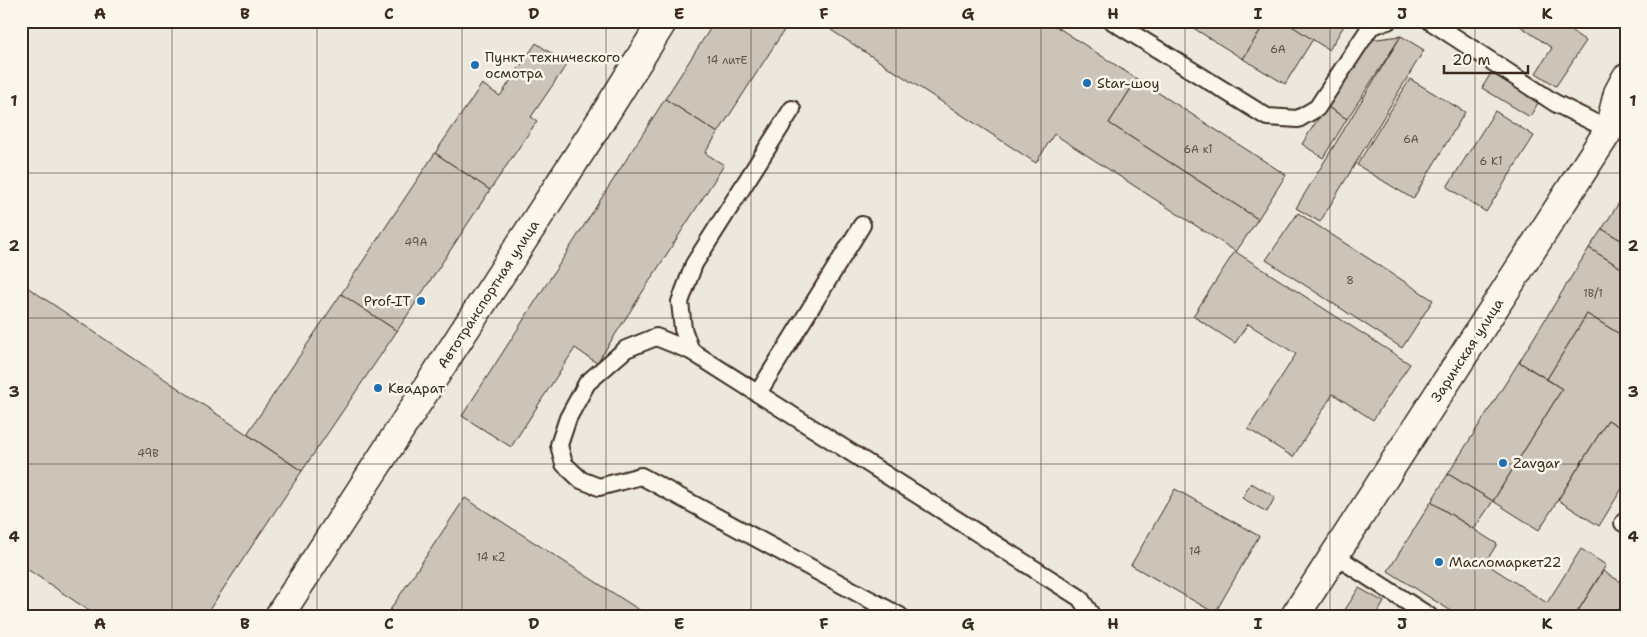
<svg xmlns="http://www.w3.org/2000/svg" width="1647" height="637" font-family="'Shantell Sans',sans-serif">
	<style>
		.built { fill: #ede8dd }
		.building { fill: #ccc4b9; stroke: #3b2a1e }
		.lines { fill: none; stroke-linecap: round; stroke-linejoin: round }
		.service-casing { stroke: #3b2a1e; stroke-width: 20 }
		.minor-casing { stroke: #3b2a1e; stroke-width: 31 }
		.service { stroke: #fbf7ec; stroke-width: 16 }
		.minor { stroke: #fbf7ec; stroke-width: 28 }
		.grid { fill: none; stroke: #3b2a1e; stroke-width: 1; stroke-opacity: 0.55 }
		.poi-dot { fill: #1f6fb2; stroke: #fbf7ec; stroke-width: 2 }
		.labels { text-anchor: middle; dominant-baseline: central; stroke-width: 5; stroke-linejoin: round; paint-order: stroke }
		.number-label { font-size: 11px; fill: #5f5045 }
		.poi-label { font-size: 14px; fill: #3b2a1e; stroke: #fbf7ec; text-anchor: start }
		.street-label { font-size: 14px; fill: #3b2a1e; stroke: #fbf7ec }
		.neatline { fill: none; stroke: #3b2a1e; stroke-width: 2 }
		.grid-label { font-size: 16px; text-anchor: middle; font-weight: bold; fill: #3b2a1e }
	</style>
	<rect width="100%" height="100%" fill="#fbf7ec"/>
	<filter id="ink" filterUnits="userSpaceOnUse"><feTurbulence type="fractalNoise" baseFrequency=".02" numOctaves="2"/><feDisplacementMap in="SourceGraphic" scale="10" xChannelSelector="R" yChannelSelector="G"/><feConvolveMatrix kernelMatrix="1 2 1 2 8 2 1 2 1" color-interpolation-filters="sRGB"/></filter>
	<g filter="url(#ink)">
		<rect class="built" x="21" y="21" width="1605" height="595"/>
		<g class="building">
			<path d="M715,21H790L718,133L665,99Z"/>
			<path d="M837,21H1048L1137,79L1109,123L1258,219L1236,252L1410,364L1373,420L1333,394L1293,457L1248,429L1296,354L1248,324L1235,343L1193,316L1235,251L1054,134L1036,163L831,30Z"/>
			<path d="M1182,21H1266L1243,59Z"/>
			<path d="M1266,21H1284L1313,39L1285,84L1243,59Z"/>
			<path d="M1284,21H1347L1329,50Z"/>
			<path d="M1513,21H1557L1586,41L1556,86L1536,73L1552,48Z"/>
			<path d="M1401,36L1347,119L1326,106L1369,40Z"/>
			<path d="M1401,36L1424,50L1320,222L1296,208Z"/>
			<path d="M536,43L567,64L531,117L537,121L490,190L435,153L482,84L500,96Z"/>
			<path d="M1491,73L1539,101L1530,117L1482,88Z"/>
			<path d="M1137,79L1286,175L1258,219L1109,123Z"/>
			<path d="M1410,79L1465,112L1413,199L1357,165Z"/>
			<path d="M665,99L718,133L705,153L724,165L597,363L575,348L511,447L462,416Z"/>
			<path d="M1326,106L1347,119L1323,158L1302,144Z"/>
			<path d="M1495,111L1534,136L1486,212L1447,187Z"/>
			<path d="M435,153L490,190L397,331L341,294Z"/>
			<path d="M1626,192V243L1602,229Z"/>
			<path d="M1298,213L1433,300L1402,348L1266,260Z"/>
			<path d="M1602,229L1626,243V271L1589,248Z"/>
			<path d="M1589,248L1626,271V338L1587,314L1547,379L1519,362Z"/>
			<path d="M21,283L302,471L205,616H97L21,565Z"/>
			<path d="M341,294L397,331L302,471L247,434Z"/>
			<path d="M1587,314L1626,338V431L1608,420L1539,530L1493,501L1562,389L1547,379Z"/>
			<path d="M1519,362L1562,389L1493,501L1448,474Z"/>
			<path d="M1608,420L1626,431V482L1599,526L1558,500Z"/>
			<path d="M1448,474L1493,501L1474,529L1431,502Z"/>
			<path d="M1251,483L1275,497L1267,512L1242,498Z"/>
			<path d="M1175,489L1259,536L1215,613L1131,565Z"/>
			<path d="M465,498L649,616H386Z"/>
			<path d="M1431,502L1497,544L1485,563L1547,603L1581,549L1606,565L1575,616H1459L1388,571Z"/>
			<path d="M1603,571L1626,585V598L1615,616H1575Z"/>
			<path d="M1359,588L1384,602L1376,616H1341Z"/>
		</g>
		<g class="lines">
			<g class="service-casing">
				<g id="service">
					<path d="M1112,21L1267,117L1298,119L1317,108L1371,26L1388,21"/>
					<path d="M1430,21L1555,103L1609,130"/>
					<path d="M691,351L683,329L680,302L694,264L792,109"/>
					<path d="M758,393L862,225"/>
					<path d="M1623,523L1626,520"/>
					<path d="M1334,555L1429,616"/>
					<path d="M900,616L641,476L599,487L581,480L564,464L559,445L568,418L587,383L626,349L656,337L691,351L1080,598L1092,616"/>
				</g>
			</g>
			<g class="minor-casing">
				<g id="minor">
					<path d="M279,616L605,114L663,21"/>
					<path d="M1295,616L1609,130L1618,93L1626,78"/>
				</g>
			</g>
			<use href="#service" class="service"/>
			<use href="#minor" class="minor"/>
		</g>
	</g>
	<path class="grid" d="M172,21V616M317,21V616M462,21V616M606,21V616M751,21V616M896,21V616M1041,21V616M1185,21V616M1330,21V616M1475,21V616M21,173H1626M21,318H1626M21,464H1626"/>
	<g class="poi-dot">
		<circle cx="475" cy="65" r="5"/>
		<circle cx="1087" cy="83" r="5"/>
		<circle cx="421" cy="301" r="5"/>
		<circle cx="378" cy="388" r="5"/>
		<circle cx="1503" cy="463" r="5"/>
		<circle cx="1439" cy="562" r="5"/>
	</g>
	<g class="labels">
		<g class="number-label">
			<text x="1278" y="49">6А</text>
			<text x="727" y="60">14 литЕ</text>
			<text x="1411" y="139">6А</text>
			<text x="1198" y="149">6А к1</text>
			<text x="1491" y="161">6 К1</text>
			<text x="416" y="242">49А</text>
			<text x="1350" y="280">8</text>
			<text x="1593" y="293">1В/1</text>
			<text x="148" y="453">49В</text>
			<text x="1195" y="551">14</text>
			<text x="491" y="557">14 к2</text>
		</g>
		<g class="poi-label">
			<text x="485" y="57">Пункт технического<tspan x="485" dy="16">осмотра</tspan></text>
			<text x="1097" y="83">Star-шоу</text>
			<text x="411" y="301" text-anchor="end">Prof-IT</text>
			<text x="388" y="388">Квадрат</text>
			<text x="1513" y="463">Zavgar</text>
			<text x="1449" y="562">Масломаркет22</text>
		</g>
		<g class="street-label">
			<text transform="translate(488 294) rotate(-57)">Автотранспортная улица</text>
			<text transform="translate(1467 350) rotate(-57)">Заринская улица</text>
		</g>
	</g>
	<rect width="1647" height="637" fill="none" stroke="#fbf7ec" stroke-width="55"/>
	<path d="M1444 65v8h84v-8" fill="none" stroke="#3b2a1e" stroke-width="2.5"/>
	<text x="1452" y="65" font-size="15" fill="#3b2a1e" stroke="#fbf7ec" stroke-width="4" paint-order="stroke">20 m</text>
	<rect x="28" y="28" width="1592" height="582" class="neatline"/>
	<g class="grid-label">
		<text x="100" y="19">A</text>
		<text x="245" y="19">B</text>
		<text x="389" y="19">C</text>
		<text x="534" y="19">D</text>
		<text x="679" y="19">E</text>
		<text x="824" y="19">F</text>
		<text x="968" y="19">G</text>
		<text x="1113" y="19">H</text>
		<text x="1258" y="19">I</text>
		<text x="1402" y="19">J</text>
		<text x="1547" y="19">K</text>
		<text x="14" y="106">1</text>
		<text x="1633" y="106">1</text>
		<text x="14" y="251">2</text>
		<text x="1633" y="251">2</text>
		<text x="14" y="397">3</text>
		<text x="1633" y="397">3</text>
		<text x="14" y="542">4</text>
		<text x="1633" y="542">4</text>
		<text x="100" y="629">A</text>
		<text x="245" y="629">B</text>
		<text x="389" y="629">C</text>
		<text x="534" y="629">D</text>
		<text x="679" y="629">E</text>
		<text x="824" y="629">F</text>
		<text x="968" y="629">G</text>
		<text x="1113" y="629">H</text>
		<text x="1258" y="629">I</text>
		<text x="1402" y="629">J</text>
		<text x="1547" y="629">K</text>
	</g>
</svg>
